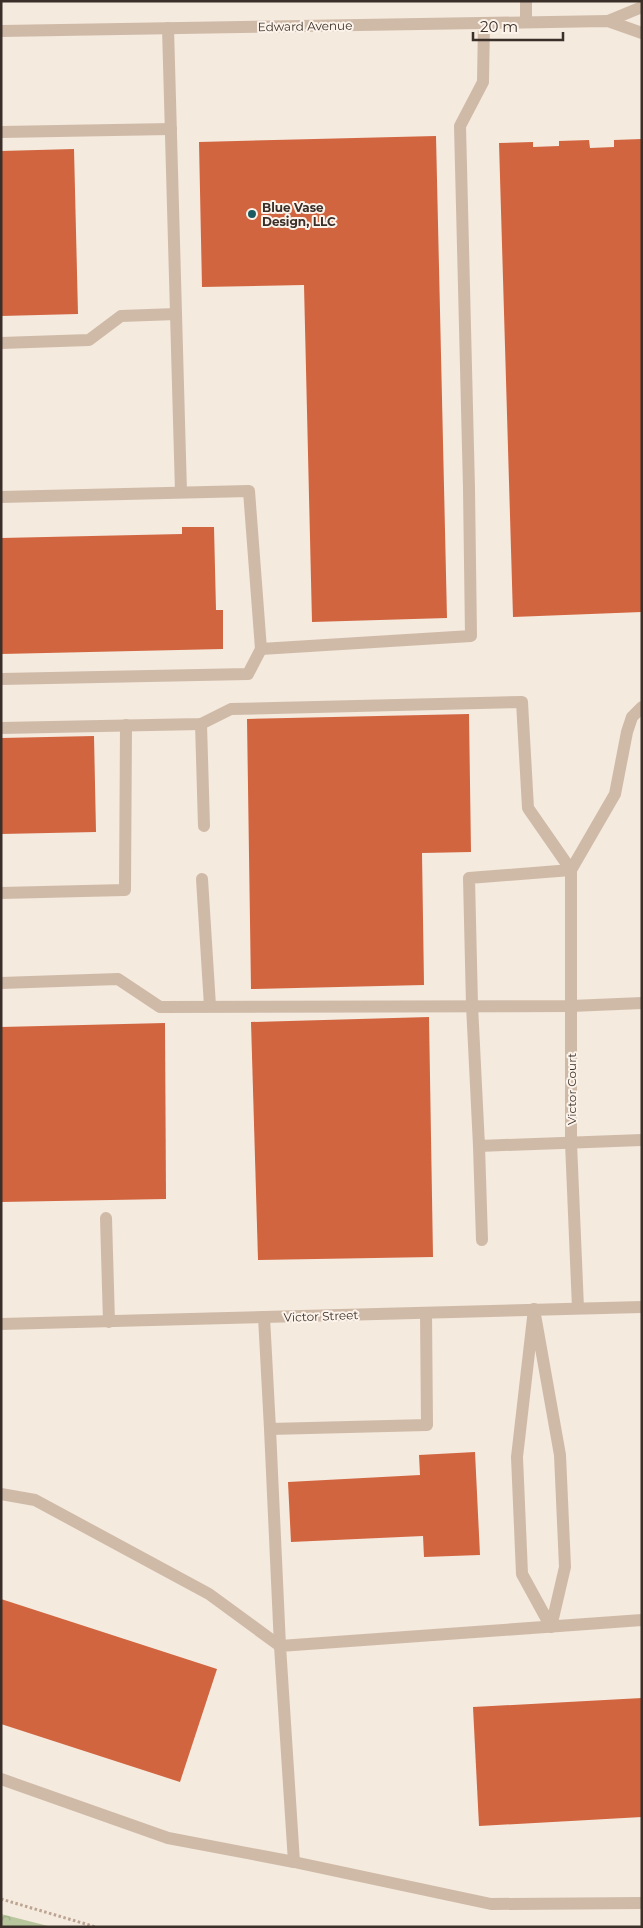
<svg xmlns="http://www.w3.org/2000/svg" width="643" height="1928" font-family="Montserrat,sans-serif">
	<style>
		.forest { fill: url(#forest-crowns) }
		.building { fill: #d16540 }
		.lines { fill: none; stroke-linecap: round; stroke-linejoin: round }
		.path { stroke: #bba492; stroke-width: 3; stroke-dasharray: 2.5 2.5; stroke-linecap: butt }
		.lane { stroke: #cfbaa8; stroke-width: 12 }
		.street { stroke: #cfbaa8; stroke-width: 12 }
		.poi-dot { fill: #1a5c61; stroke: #fcf4eb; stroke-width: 2 }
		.labels { text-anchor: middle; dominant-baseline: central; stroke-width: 4; stroke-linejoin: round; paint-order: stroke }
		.street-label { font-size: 12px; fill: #3b2f29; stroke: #fcf4eb }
		.poi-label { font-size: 12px; font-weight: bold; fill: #3b2f29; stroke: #fcf4eb; text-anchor: start }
	</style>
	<defs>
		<pattern id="forest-crowns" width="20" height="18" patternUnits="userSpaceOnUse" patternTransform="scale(1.25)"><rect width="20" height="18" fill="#b7c69c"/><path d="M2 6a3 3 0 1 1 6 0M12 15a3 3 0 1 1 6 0" fill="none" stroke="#9eaa86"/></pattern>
	</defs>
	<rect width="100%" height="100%" fill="#f5eade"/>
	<path class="forest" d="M1,1914L52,1927H1Z"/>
	<g class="building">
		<path d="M436,136L447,618L312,622L304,285L202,287L199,142Z"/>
		<path d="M642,139V612L513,617L499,143L533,142V147L559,146V141L589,140L590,148L614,147V140Z"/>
		<path d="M74,149L78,314L1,316V151Z"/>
		<path d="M182,527H214L216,610H223V649L1,654V538L182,534Z"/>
		<path d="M469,714L471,852L422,853L424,985L251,989L247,719Z"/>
		<path d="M94,736L96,832L1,834V738Z"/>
		<path d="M429,1017L433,1257L258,1260L251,1022Z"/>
		<path d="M165,1023L166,1199L1,1202V1027Z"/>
		<path d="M475,1452L480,1555L424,1557L423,1536L291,1542L288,1482L420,1475L419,1455Z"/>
		<path d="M1,1599L217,1669L180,1782L1,1724Z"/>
		<path d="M642,1698V1817L479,1826L473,1707Z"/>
	</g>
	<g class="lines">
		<path class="path" d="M1,1899L96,1927"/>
		<g class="lane">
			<path d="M526,1V22"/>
			<path d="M168,28L181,492"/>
			<path d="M1,132L171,129"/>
			<path d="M1,343L89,340L121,316L176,314"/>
			<path d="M1,497L249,491L261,649L471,636L469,488L460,126L483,82L484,23"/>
			<path d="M1,679L248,674L261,649"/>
			<path d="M201,724L204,826"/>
			<path d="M1,728L201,724L231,709L522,702L528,808L571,870"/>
			<path d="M571,870L469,878L472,1005L479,1146L642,1140"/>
			<path d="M571,870L615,794L627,732L632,717L642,707"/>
			<path d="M202,879L210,1006"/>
			<path d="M1,893L125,890L126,725"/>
			<path d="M1,983L118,979L160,1007L571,1006L642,1003"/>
			<path d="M479,1146L482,1240"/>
			<path d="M106,1218L109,1322"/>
			<path d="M534,1309L560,1455L565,1567L551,1627L522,1574L517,1457Z"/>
			<path d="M264,1317L270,1429L427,1425L426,1313"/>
			<path d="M270,1429L280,1646"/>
			<path d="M1,1494L35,1500L209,1594L280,1646"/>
			<path d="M642,1620L280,1646L294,1862L491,1904L642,1903"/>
			<path d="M1,1779L168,1838L294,1862"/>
		</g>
		<g class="street">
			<path d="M608,21L642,7"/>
			<path d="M1,31L608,21L642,33"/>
			<path d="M571,870V1143L578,1308"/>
			<path d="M1,1324L642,1307"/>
		</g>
	</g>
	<circle class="poi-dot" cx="252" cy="214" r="5"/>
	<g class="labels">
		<g class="street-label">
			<text transform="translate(305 26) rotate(-1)">Edward Avenue</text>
			<text transform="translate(571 1089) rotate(-90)">Victor Court</text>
			<text transform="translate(321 1316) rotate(-2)">Victor Street</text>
		</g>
		<g class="poi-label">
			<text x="262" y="207">Blue Vase<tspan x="262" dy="14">Design, LLC</tspan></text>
		</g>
	</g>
	<rect width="643" height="1928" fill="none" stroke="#3b2f29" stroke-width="5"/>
	<path d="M473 32v8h90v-8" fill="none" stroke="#3b2f29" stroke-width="2.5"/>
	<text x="480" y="32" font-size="15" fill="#3b2f29" stroke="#fcf4eb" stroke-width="4" paint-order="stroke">20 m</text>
</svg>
